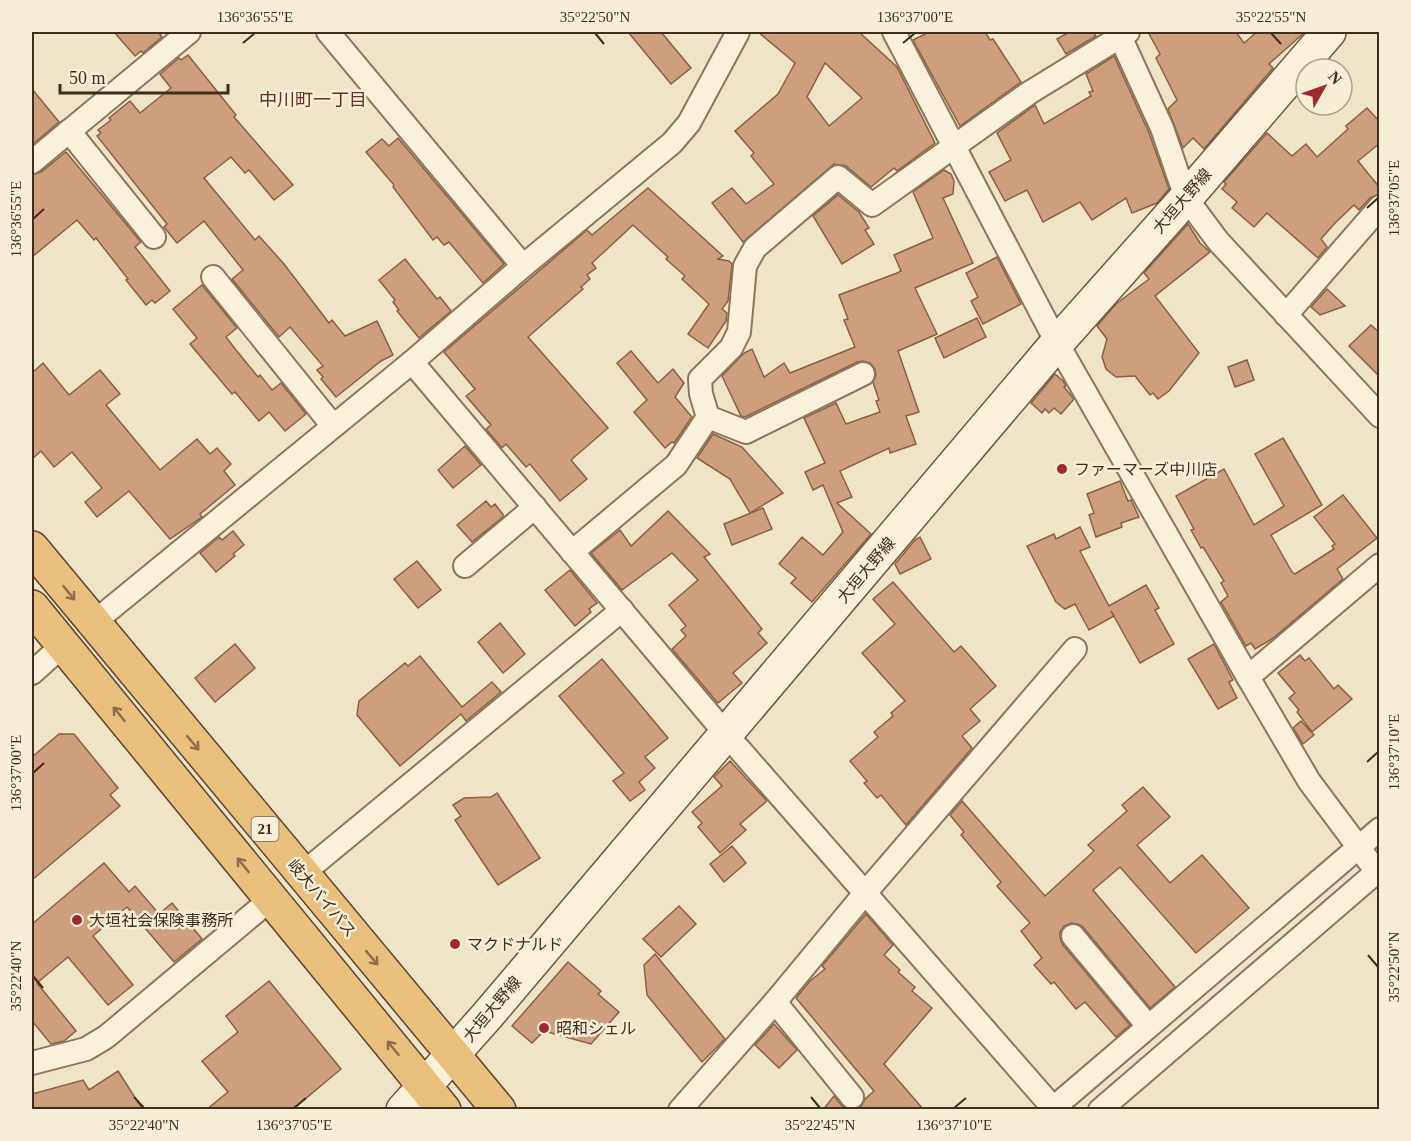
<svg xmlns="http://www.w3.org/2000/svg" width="1411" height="1141" font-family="'Times New Roman','Noto Sans JP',serif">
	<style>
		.building { fill: #cf9f7d; stroke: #8d5f41; stroke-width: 1.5; fill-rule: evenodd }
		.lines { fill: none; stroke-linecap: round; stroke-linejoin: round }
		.minor-casing { stroke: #8d765c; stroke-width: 26 }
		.secondary-casing { stroke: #6f573f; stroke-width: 36 }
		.trunk-casing { stroke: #5b4430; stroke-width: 36 }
		.minor { stroke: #faf1dc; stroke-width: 22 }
		.secondary { stroke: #faf1dc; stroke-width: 33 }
		.trunk { stroke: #eabe7c; stroke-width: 33 }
		.oneway { stroke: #8b6f49 }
		.ticks { fill: none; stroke: #3d2e20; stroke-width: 2 }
		.poi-dot { fill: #9e2a2b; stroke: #f7eed8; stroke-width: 2 }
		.labels { text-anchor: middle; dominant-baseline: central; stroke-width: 5; stroke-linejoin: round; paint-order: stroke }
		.shield { fill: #f7eed8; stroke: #756857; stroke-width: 1.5 }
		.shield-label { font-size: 15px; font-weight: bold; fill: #3d2e20 }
		.street-label { font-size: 16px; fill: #3d2e20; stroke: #f7eed8 }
		.poi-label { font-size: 16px; fill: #3d2e20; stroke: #f7eed8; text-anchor: start }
		.neighbourhood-label { font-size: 18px; fill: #6b2e1e; stroke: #f7eed8 }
		.neatline { fill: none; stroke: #3d2e20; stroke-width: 2 }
		.ticks-label { font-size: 15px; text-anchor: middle; fill: #3d2e20 }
	</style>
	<rect width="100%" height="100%" fill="#f0e4c8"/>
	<g class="building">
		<path d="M114,32H164L160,35L162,37L143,53L141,51L135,56Z"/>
		<path d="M628,32H661L691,68L671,84Z"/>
		<path d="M758,32H859L897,67L935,143L897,171L894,168L871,187L846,166L834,164L743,242L712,203L732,188L746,204L774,184L751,156L754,153L735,131L778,94L795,63ZM825,63L862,98L829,126L807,97Z"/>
		<path d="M929,32H985L990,40L993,39L1021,82L960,126L913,40Z"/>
		<path d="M1069,32H1093L1096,36L1066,54L1057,39Z"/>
		<path d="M1148,32H1236L1244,43L1257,32H1305L1269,64L1273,68L1204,149L1193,138L1183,148L1168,109L1177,100L1156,58L1160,54Z"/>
		<path d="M188,55L236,115L234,117L293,185L274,200L249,170L245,173L231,157L204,178L255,240L259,236L284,264L329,323L332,320L345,336L377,321L393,355L381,361L336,397L321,379L323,377L317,370L323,366L290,327L279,337L232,279L243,270L204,221L177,243L164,227L167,224L97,136L101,133L98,130L111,120L109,118L130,101L140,113L171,88L160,74L179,58L181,60Z"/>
		<path d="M1114,56L1149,133L1169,189L1157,203L1132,213L1126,198L1092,220L1080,202L1043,222L1027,190L1005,201L989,172L1011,160L997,133L1035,105L1044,124L1091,96L1089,92L1093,91L1086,74Z"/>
		<path d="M32,89L59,122L32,145Z"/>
		<path d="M1367,108L1380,122V143L1358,161L1380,188V194L1370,198L1359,210L1354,205L1335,223L1321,239L1327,247L1318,258L1267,213L1254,227L1232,208L1237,202L1222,189L1226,184L1224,182L1267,133L1292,156L1306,144L1317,157L1348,129L1346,126Z"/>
		<path d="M398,138L504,264L483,283L449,242L444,245L437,237L433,240L393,187L394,185L366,152L382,139L389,146Z"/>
		<path d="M66,152L141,242L135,247L170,291L155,303L152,300L146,305L126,280L128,279L96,238L94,240L77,220L32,257V175L41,172Z"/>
		<path d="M944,170L951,174L954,181L953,194L943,198L973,263L915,288L937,334L898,351L919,412L906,416L916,444L890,453L889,448L840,471L852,497L837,503L871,534L812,602L791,583L796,578L779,564L802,537L823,555L843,532L823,485L813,490L805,472L825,463L804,418L836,403L846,424L880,412L876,401L879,400L873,382L876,375L875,369L870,363L863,361L857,362L745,417L741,416L722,376L744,353L752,349L764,377L784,363L790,373L855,347L844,320L848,319L839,295L897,273L901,271L894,255L933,238L913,192Z"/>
		<path d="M648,188L723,256L718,259L729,261L732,264L728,301L722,309L727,313L726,321L708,348L688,334L709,304L682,279L685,276L666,259L668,257L633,225L592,263L596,268L587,275L590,279L581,287L583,289L528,337L608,428L571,460L587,479L560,501L530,464L526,467L506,444L502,448L486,429L491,425L466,396L475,389L444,352L587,230L592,235Z"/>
		<path d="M838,195L859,212L869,228L865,230L874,244L842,264L813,216Z"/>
		<path d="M1188,224L1200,243L1210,252L1155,296L1199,353L1169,391L1158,399L1153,393L1150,395L1135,376L1116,377L1106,369L1102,357L1107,339L1097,326L1116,304L1149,279L1144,273Z"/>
		<path d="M997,257L1021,304L983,324L971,301L978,297L966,273Z"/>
		<path d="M405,259L437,299L440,297L451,311L419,338L397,311L399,310L393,302L395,300L379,280Z"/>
		<path d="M202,285L237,328L226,337L236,350L258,377L260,375L272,390L281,383L306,414L285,431L269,412L259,421L235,392L232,394L190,344L197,338L173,309Z"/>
		<path d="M1327,289L1345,306L1320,315L1311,307Z"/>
		<path d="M977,318L986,337L944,358L935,338Z"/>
		<path d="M1371,325L1380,333V377L1349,346Z"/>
		<path d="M631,351L658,383L673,369L684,383L675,397L692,417L674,443L672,442L665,448L634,412L647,400L617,363Z"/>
		<path d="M1247,360L1254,380L1235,387L1228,367Z"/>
		<path d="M43,363L69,395L100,370L120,394L106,405L160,470L197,439L210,454L217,448L231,464L224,471L235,485L200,514L202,517L170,539L129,491L97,517L85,502L102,488L72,452L54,467L41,451L32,459V373Z"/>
		<path d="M1055,374L1063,381L1066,386L1064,387L1074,399L1061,414L1054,408L1049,413L1045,409L1042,413L1031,403Z"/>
		<path d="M713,434L742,447L783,493L750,513L730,479L697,458Z"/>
		<path d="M1283,438L1322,505L1271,535L1292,572L1295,574L1334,549L1332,546L1335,544L1314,517L1343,495L1377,538L1337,569L1343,579L1272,639L1255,649L1251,643L1246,646L1221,602L1228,596L1221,583L1224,581L1203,547L1201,548L1191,530L1194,529L1176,496L1224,469L1254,525L1284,506L1255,454Z"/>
		<path d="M465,446L481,465L453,488L438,470Z"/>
		<path d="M1120,481L1128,501L1131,500L1139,517L1121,523L1122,527L1096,537L1089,515L1094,513L1087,494Z"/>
		<path d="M486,501L491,507L495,504L504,516L472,542L457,525Z"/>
		<path d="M763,508L772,529L732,545L724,524Z"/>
		<path d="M668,511L710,554L704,557L762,629L758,633L767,643L733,673L742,683L718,703L672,649L686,636L681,630L686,626L669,605L698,580L672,553L622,590L591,553L620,530L631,546Z"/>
		<path d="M1080,527L1090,547L1080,551L1109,606L1146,585L1159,608L1155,610L1174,644L1140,663L1111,611L1114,616L1089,630L1075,604L1065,609L1056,602L1027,546L1054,534L1056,539Z"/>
		<path d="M233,531L244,545L233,554L235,556L216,572L200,553L219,537L222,540Z"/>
		<path d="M920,537L931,559L900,574L895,564L915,540Z"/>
		<path d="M417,561L441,590L418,608L394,579Z"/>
		<path d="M570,570L597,603L589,609L591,612L575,626L545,590Z"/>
		<path d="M893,582L954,652L961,646L996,686L970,709L980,721L962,736L972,748L906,825L881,795L877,798L864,783L867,781L850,761L878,737L874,732L893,716L891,713L905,701L862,653L895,624L873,599Z"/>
		<path d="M500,623L525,654L503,673L478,642Z"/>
		<path d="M235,644L255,668L215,702L195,678Z"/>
		<path d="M1214,644L1233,680L1229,682L1237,698L1218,709L1188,659Z"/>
		<path d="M1300,655L1305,661L1309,658L1334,689L1338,685L1352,699L1312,732L1297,712L1299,710L1289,698L1295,693L1278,673Z"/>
		<path d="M420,656L462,707L492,682L501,692L466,721L461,714L400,766L357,715L359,701L405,663L408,666Z"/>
		<path d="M602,659L668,738L645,757L655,768L639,782L645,790L630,801L613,781L624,773L559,696Z"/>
		<path d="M1301,721L1314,735L1303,744L1293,728Z"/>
		<path d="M59,734H74L118,788L110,795L120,806L32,880V757Z"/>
		<path d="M730,761L767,801L740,824L746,830L720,853L698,827L702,823L692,812L722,786L714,777Z"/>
		<path d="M1143,787L1170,817L1137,845L1170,883L1202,855L1249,908L1196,953L1120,867L1093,890L1175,987L1150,1008L1083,927L1078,924L1071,923L1064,926L1060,932V938L1063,945L1130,1025L1116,1037L1085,1002L1076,1009L1054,982L1051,984L1034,965L1042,958L1021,931L1030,923L997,886L1001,882L961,835L964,832L950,815L962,801L1045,896L1094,851L1088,845L1127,811L1122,805Z"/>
		<path d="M497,793L540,858L498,885L455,820L461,816L453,805L464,798L491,797Z"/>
		<path d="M732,846L746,863L724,882L710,864Z"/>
		<path d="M104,863L129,892L135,886L159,914L172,903L202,939L174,962L127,907L93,936L133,985L108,1005L68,957L37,983L76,1031L64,1041L51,1044L32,1021V924Z"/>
		<path d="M679,906L696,924L661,957L643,939Z"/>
		<path d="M866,914L893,945L884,955L900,970L898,972L915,987L912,991L932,1008L884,1064L924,1110H856L861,1107L865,1099L874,1091L796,998L810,981L825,969L822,966Z"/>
		<path d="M655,954L725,1039L702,1062L647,995L644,965Z"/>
		<path d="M568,962L601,991L598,994L619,1012L591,1044L544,1031L532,1043L512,1026Z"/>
		<path d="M269,981L341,1069L292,1110H206L228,1092L202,1061L238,1032L226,1016Z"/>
		<path d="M774,1024L797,1050L779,1068L755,1045Z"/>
		<path d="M118,1071L143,1110H32V1094L83,1080L89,1090Z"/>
		<path d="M834,1096L842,1106L847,1110H823Z"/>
	</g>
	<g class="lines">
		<g class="minor-casing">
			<g id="minor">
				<path d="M328,32L523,266"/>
				<path d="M894,32L1057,343L1248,677L1309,781L1380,876"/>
				<path d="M1118,32L1162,128L1186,198L1218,241L1380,416"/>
				<path d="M69,131L154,237"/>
				<path d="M32,162L189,32"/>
				<path d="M213,277L333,426"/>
				<path d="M1286,315L1380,207"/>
				<path d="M412,362L726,734L1055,1110"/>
				<path d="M708,417L746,432L863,374"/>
				<path d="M572,552L676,465L708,417L701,394L700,379L731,348L739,332L745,266L755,248L838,177L872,205L1029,93L1128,32"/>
				<path d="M465,566L535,507"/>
				<path d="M93,623L412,362L523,266L672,143L689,123L738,32"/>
				<path d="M32,673L63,645"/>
				<path d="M1248,677L1380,565"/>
				<path d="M302,874L622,610"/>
				<path d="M1073,936L1148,1026"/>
				<path d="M775,1002L852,1097"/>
				<path d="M32,1063L86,1049L106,1037L271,899"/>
				<path d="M680,1110L775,1002L866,892L1075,649"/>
				<path d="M1051,1110L1380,829"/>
				<path d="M1100,1110L1380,869"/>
			</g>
		</g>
		<g class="secondary-casing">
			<path id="secondary" d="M403,1110L487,1016L1057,343L1186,198L1329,32"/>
		</g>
		<g class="trunk-casing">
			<g id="trunk">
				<path d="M32,548L499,1110"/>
				<path d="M32,607L444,1110"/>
			</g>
		</g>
		<use href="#minor" class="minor"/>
		<use href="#secondary" class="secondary"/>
		<use href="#trunk" class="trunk"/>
	</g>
	<defs><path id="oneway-shaft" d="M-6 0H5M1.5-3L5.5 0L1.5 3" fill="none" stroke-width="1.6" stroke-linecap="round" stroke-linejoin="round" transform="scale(1.5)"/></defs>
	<g class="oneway">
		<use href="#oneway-shaft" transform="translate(69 593) rotate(51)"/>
		<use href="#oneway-shaft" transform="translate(119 714) rotate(-129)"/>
		<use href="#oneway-shaft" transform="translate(193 743) rotate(50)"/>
		<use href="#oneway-shaft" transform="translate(243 865) rotate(-129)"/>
		<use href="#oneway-shaft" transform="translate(372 958) rotate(50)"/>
		<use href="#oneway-shaft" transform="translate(393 1048) rotate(-129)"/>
	</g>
	<path class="ticks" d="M595,33L604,44M1271,33L1281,44M243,43L255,33M903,43L915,33M1367,208L1378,198M33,219L44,209M1367,762L1378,752M33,773L44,763M1368,955L1378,967M33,976L43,988M134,1097L144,1108M811,1097L820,1108M294,1108L306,1098M954,1108L966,1098"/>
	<g class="poi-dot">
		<circle cx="1062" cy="469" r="6"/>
		<circle cx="77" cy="920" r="6"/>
		<circle cx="455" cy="944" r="6"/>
		<circle cx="544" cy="1028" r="6"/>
	</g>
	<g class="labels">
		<rect class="shield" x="251.5" y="817" width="27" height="24" rx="4.5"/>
		<g class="shield-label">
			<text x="265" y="829">21</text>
		</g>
		<g class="street-label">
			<text transform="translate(1182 201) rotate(-49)">大垣大野線</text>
			<text transform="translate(866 570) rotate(-50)">大垣大野線</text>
			<text transform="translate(322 898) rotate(50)">岐大バイパス</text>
			<text transform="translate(492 1009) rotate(-50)">大垣大野線</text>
		</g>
		<g class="poi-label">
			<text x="1074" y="469">ファーマーズ中川店</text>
			<text x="89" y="920">大垣社会保険事務所</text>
			<text x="467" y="944">マクドナルド</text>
			<text x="556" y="1028">昭和シェル</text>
		</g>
		<g class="neighbourhood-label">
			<text x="313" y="100">中川町一丁目</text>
		</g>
	</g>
	<rect width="1411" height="1141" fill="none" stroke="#f7eed8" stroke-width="66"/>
	<g transform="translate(1324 87) rotate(50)"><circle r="28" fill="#f7eed8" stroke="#ada18e" stroke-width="1.5"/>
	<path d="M0-4.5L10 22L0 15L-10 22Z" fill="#9e2a2b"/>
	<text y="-9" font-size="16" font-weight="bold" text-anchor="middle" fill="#3d2e20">N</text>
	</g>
	<path d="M60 84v9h168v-9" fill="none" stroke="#3d2e20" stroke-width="3"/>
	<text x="69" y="84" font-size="18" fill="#3d2e20" stroke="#f7eed8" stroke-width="4.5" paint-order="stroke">50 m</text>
	<rect x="33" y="33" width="1345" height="1075" class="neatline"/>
	<g class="ticks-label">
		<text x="255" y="22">136°36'55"E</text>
		<text x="595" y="22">35°22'50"N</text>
		<text x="915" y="22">136°37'00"E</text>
		<text x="1271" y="22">35°22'55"N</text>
		<text transform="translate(1394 198) rotate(-90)" y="5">136°37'05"E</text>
		<text transform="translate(16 219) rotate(-90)" y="5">136°36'55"E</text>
		<text transform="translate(1394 752) rotate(-90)" y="5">136°37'10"E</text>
		<text transform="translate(16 773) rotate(-90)" y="5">136°37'00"E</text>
		<text transform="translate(1394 967) rotate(-90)" y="5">35°22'50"N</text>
		<text transform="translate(16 976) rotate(-90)" y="5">35°22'40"N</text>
		<text x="144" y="1130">35°22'40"N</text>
		<text x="294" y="1130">136°37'05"E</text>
		<text x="820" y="1130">35°22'45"N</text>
		<text x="954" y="1130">136°37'10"E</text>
	</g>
</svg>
